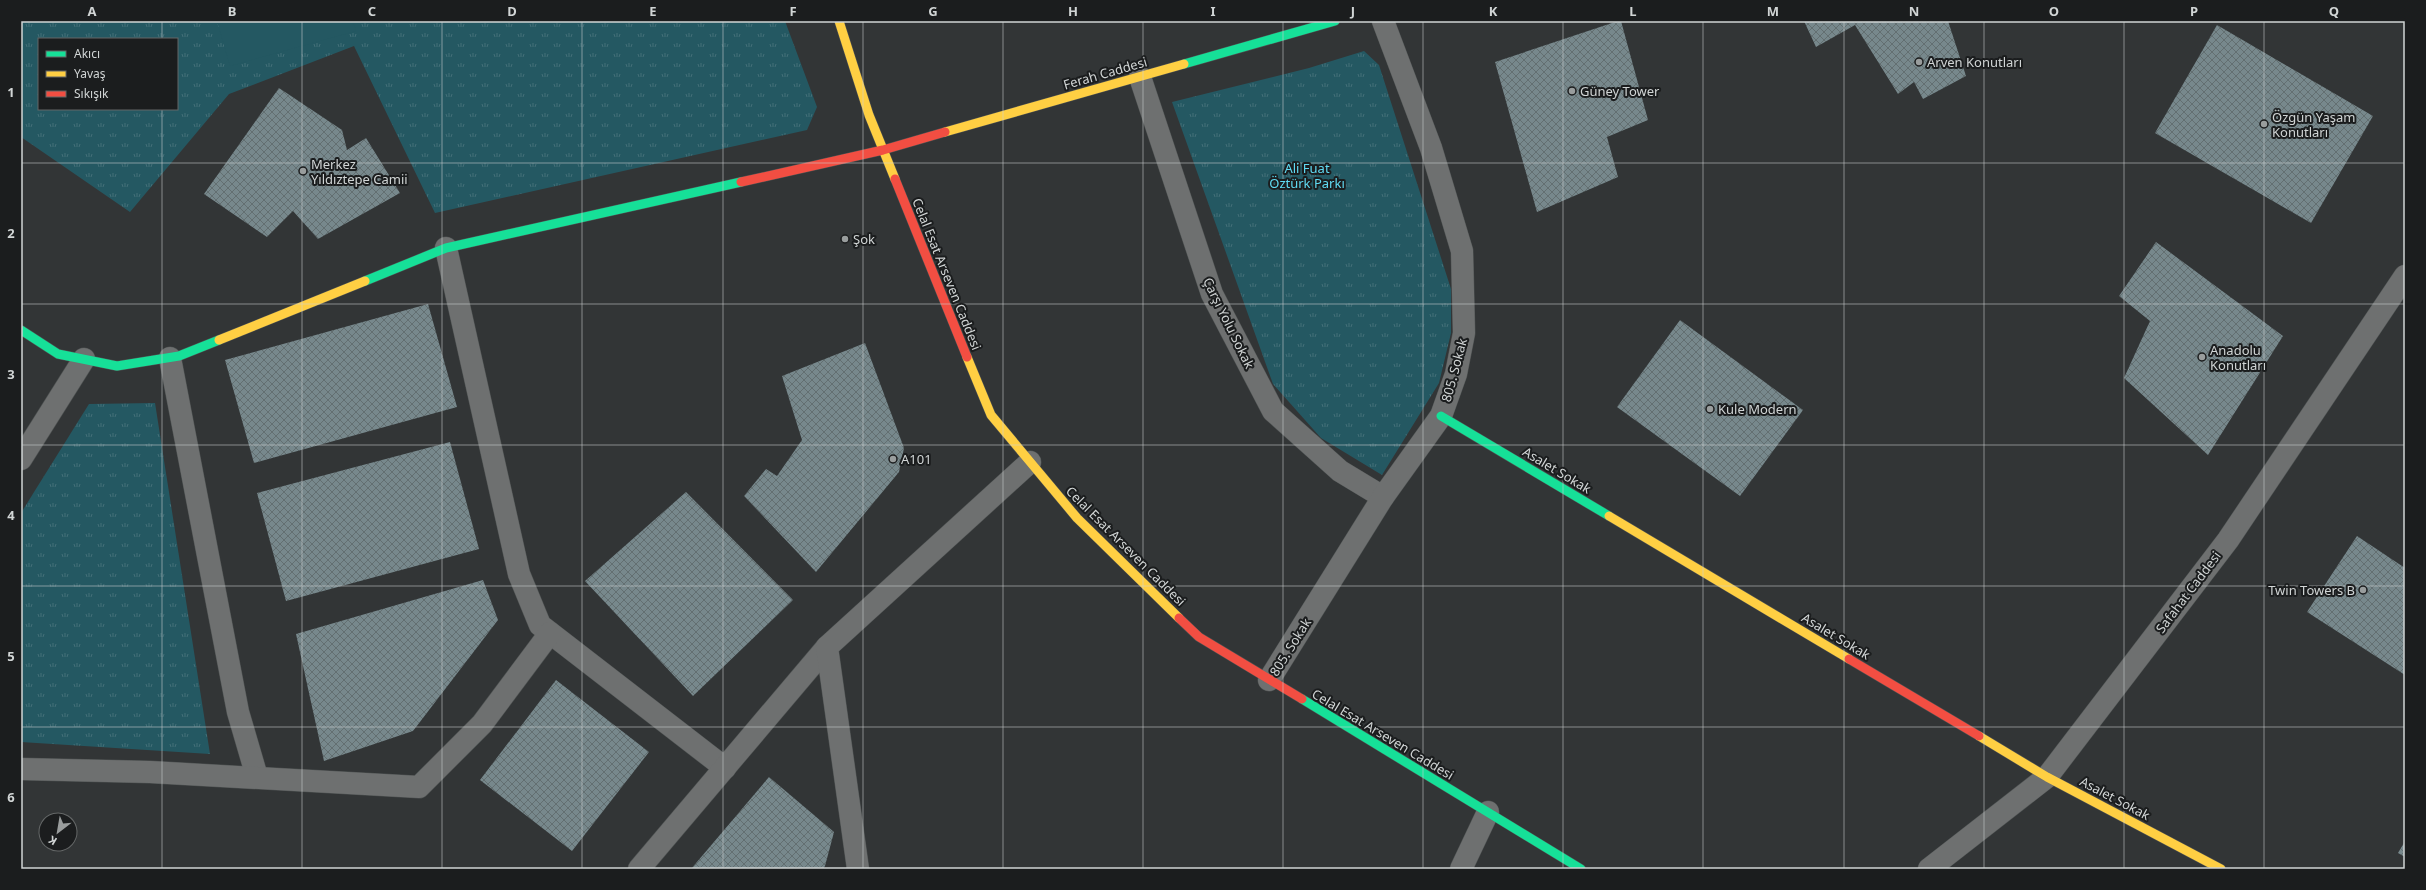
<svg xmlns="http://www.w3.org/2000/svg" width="2426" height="890" font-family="'Noto Sans',sans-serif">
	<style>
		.park { fill: url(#park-tufts); fill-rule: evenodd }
		.pitch { fill: #245862 }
		.building { fill: url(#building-cross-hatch) }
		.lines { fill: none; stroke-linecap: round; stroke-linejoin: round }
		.street-casing { stroke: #4e5252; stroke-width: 23 }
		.fast-casing { stroke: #4e5252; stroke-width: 10 }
		.slow-casing { stroke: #4e5252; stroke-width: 10 }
		.jam-casing { stroke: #4e5252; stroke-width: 10 }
		.street { stroke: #6e7070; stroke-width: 22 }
		.fast { stroke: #16e098; stroke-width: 9 }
		.slow { stroke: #ffcf43; stroke-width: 9 }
		.jam { stroke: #f24e42; stroke-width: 9 }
		.grid { fill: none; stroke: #d1d5d5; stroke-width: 1; stroke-opacity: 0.55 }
		.poi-dot { fill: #999d9d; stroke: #1b1d1e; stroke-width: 1.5 }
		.labels { text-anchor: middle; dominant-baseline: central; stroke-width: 4; stroke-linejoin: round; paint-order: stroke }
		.poi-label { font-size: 13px; fill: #d1d5d5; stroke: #1b1d1e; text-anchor: start }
		.street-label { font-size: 13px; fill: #d1d5d5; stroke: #1b1d1e }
		.park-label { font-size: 13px; fill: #60dbf3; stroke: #1b1d1e }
		.neatline { fill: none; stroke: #d1d5d5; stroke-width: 1.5 }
		.grid-label { font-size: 13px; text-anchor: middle; font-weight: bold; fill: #d1d5d5 }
	</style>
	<defs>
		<pattern id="park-tufts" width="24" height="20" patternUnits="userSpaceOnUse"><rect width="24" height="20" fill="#245862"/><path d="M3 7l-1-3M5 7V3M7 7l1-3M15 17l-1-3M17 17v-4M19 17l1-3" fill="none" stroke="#436f78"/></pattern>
		<pattern id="building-cross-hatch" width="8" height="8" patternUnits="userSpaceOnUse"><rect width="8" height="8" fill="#77888c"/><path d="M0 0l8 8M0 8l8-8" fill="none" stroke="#636f71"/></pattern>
	</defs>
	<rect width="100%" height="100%" fill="#323536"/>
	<g class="park">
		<path d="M21,21H785L817,107L807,130L435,213L354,46L229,94L130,212L21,137ZM39,39H177V109H39Z"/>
		<path d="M1364,51L1379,65L1451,289V333L1439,383L1382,475L1321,438L1273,384L1172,102L1309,68Z"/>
		<path d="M155,403L210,754L21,742V513L89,404Z"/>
	</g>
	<path class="pitch" d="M217,21H353L356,31L230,66Z"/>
	<g class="building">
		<path d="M1618,21H1621L1648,120L1607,137L1618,177L1537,212L1495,62Z"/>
		<path d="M1804,21H1948L1966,76L1923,99L1914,82L1898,94L1855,25L1816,47Z"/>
		<path d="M2217,25L2373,116L2311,223L2155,133Z"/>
		<path d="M279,88L342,130L347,150L366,138L400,193L318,239L293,211L267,237L204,194Z"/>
		<path d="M2156,242L2283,336L2208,455L2124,378L2150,321L2119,296Z"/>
		<path d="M428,304L457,407L254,463L225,360Z"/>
		<path d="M1680,320L1803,410L1740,496L1617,407Z"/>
		<path d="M865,343L904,448L899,472L816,572L744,496L766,469L777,476L802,440L782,376Z"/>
		<path d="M450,442L479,549L286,601L257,493Z"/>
		<path d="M686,492L793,600L693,696L585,581Z"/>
		<path d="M2357,536L2405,568V675L2307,612Z"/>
		<path d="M483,580L498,620L413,731L324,761L296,634Z"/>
		<path d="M556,680L649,752L572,851L480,780Z"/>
		<path d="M769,777L834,832L825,866L823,869H691Z"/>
		<path d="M2405,841V857L2398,853Z"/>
	</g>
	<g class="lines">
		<g class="street-casing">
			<g id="street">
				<path d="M1140,77L1212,294L1273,411L1340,471L1383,497"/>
				<path d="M446,248L519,574L540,625L725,768"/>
				<path d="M170,358L238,712L257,777"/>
				<path d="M21,459L84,359"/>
				<path d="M1269,680L1383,497L1441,416L1456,374L1464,333L1462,251L1431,148L1383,21"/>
				<path d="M21,769L150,772L419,787L482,724L550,633"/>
				<path d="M639,869L827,647"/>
				<path d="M858,869L827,647L1030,462"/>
				<path d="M1461,869L1488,812"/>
				<path d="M1929,869L2047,777L2228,540L2405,276"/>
			</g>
		</g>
		<g class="fast-casing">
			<g id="fast">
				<path d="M1184,64L1335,21"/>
				<path d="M365,281L446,248L741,182"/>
				<path d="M21,330L58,354L117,366L179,356L219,340"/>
				<path d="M1441,416L1609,516"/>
				<path d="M1302,699L1581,869"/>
			</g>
		</g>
		<g class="slow-casing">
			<g id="slow">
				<path d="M839,21L869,115L895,179"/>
				<path d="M945,132L1184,64"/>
				<path d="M219,340L365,281"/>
				<path d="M967,357L991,415L1077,518L1179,618"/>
				<path d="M1609,516L1849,659"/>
				<path d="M1979,736L2047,777L2221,869"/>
			</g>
		</g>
		<g class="jam-casing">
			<g id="jam">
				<path d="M895,179L967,357"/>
				<path d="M741,182L883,150L945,132"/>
				<path d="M1179,618L1199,637L1302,699"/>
				<path d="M1849,659L1979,736"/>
			</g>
		</g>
		<use href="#street" class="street"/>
		<use href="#fast" class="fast"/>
		<use href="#slow" class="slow"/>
		<use href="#jam" class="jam"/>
	</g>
	<path class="grid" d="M162,21V39M302,21V869M442,21V869M582,21V869M723,21V869M863,21V869M1003,21V869M1143,21V869M1283,21V869M1423,21V869M1563,21V869M1703,21V869M1844,21V869M1984,21V869M2124,21V869M2264,21V869M162,109V869M21,163H2405M21,304H2405M21,445H2405M21,586H2405M21,727H2405"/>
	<g class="poi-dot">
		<circle cx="1919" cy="62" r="4"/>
		<circle cx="1572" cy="91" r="4"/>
		<circle cx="2264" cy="124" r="4"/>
		<circle cx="303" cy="171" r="4"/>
		<circle cx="845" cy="239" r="4"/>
		<circle cx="2202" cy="357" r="4"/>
		<circle cx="1710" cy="409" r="4"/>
		<circle cx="893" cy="459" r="4"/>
		<circle cx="2363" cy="590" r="4"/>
	</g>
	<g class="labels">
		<g class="poi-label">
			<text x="1927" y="62">Arven Konutları</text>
			<text x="1580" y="91">Güney Tower</text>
			<text x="2272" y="117">Özgün Yaşam<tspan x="2272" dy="15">Konutları</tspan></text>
			<text x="311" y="164">Merkez<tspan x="311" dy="15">Yıldıztepe Camii</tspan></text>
			<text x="853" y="239">Şok</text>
			<text x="2210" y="350">Anadolu<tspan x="2210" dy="15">Konutları</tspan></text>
			<text x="1718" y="409">Kule Modern</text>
			<text x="901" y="459">A101</text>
			<text x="2355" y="590" text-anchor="end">Twin Towers B</text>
		</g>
		<g class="street-label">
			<text transform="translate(1105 73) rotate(-16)">Ferah Caddesi</text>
			<text transform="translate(947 274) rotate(68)">Celal Esat Arseven Caddesi</text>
			<text transform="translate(1229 323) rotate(64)">Çarşı Yolu Sokak</text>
			<text transform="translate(1454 370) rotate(-75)">805. Sokak</text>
			<text transform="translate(1557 470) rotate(31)">Asalet Sokak</text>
			<text transform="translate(1126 546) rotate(45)">Celal Esat Arseven Caddesi</text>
			<text transform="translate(2188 592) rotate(-53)">Safahat Caddesi</text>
			<text transform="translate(1836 636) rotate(31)">Asalet Sokak</text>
			<text transform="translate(1290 647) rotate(-58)">805. Sokak</text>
			<text transform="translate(1383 734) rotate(31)">Celal Esat Arseven Caddesi</text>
			<text transform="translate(2115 798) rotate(28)">Asalet Sokak</text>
		</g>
		<g class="park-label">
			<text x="1307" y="168">Ali Fuat<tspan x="1307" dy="15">Öztürk Parkı</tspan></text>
		</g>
	</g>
	<rect width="2426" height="890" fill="none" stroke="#1b1d1e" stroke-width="44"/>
	<rect x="38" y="38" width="140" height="72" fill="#1b1d1e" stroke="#646767"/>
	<rect x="46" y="51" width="20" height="6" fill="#16e098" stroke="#646767"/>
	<text x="74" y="58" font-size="12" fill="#d1d5d5">Akıcı</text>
	<rect x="46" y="71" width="20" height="6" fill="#ffcf43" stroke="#646767"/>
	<text x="74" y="78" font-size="12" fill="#d1d5d5">Yavaş</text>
	<rect x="46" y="91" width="20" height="6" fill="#f24e42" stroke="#646767"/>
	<text x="74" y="98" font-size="12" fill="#d1d5d5">Sıkışık</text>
	<g transform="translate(58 832) rotate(211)"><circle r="19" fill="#1b1d1e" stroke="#646767"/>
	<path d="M0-3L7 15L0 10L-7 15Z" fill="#999d9d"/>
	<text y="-6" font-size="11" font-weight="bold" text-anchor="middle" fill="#d1d5d5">K</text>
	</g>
	<rect x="22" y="22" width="2382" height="846" class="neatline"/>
	<g class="grid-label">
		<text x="92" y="16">A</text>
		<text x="232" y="16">B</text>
		<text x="372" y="16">C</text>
		<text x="512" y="16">D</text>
		<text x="653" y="16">E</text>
		<text x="793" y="16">F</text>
		<text x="933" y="16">G</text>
		<text x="1073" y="16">H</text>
		<text x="1213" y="16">I</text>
		<text x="1353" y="16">J</text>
		<text x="1493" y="16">K</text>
		<text x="1633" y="16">L</text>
		<text x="1773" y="16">M</text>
		<text x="1914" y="16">N</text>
		<text x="2054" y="16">O</text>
		<text x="2194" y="16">P</text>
		<text x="2334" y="16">Q</text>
		<text x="11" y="97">1</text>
		<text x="11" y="238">2</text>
		<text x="11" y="379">3</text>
		<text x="11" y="520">4</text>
		<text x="11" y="661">5</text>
		<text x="11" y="802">6</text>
	</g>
</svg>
